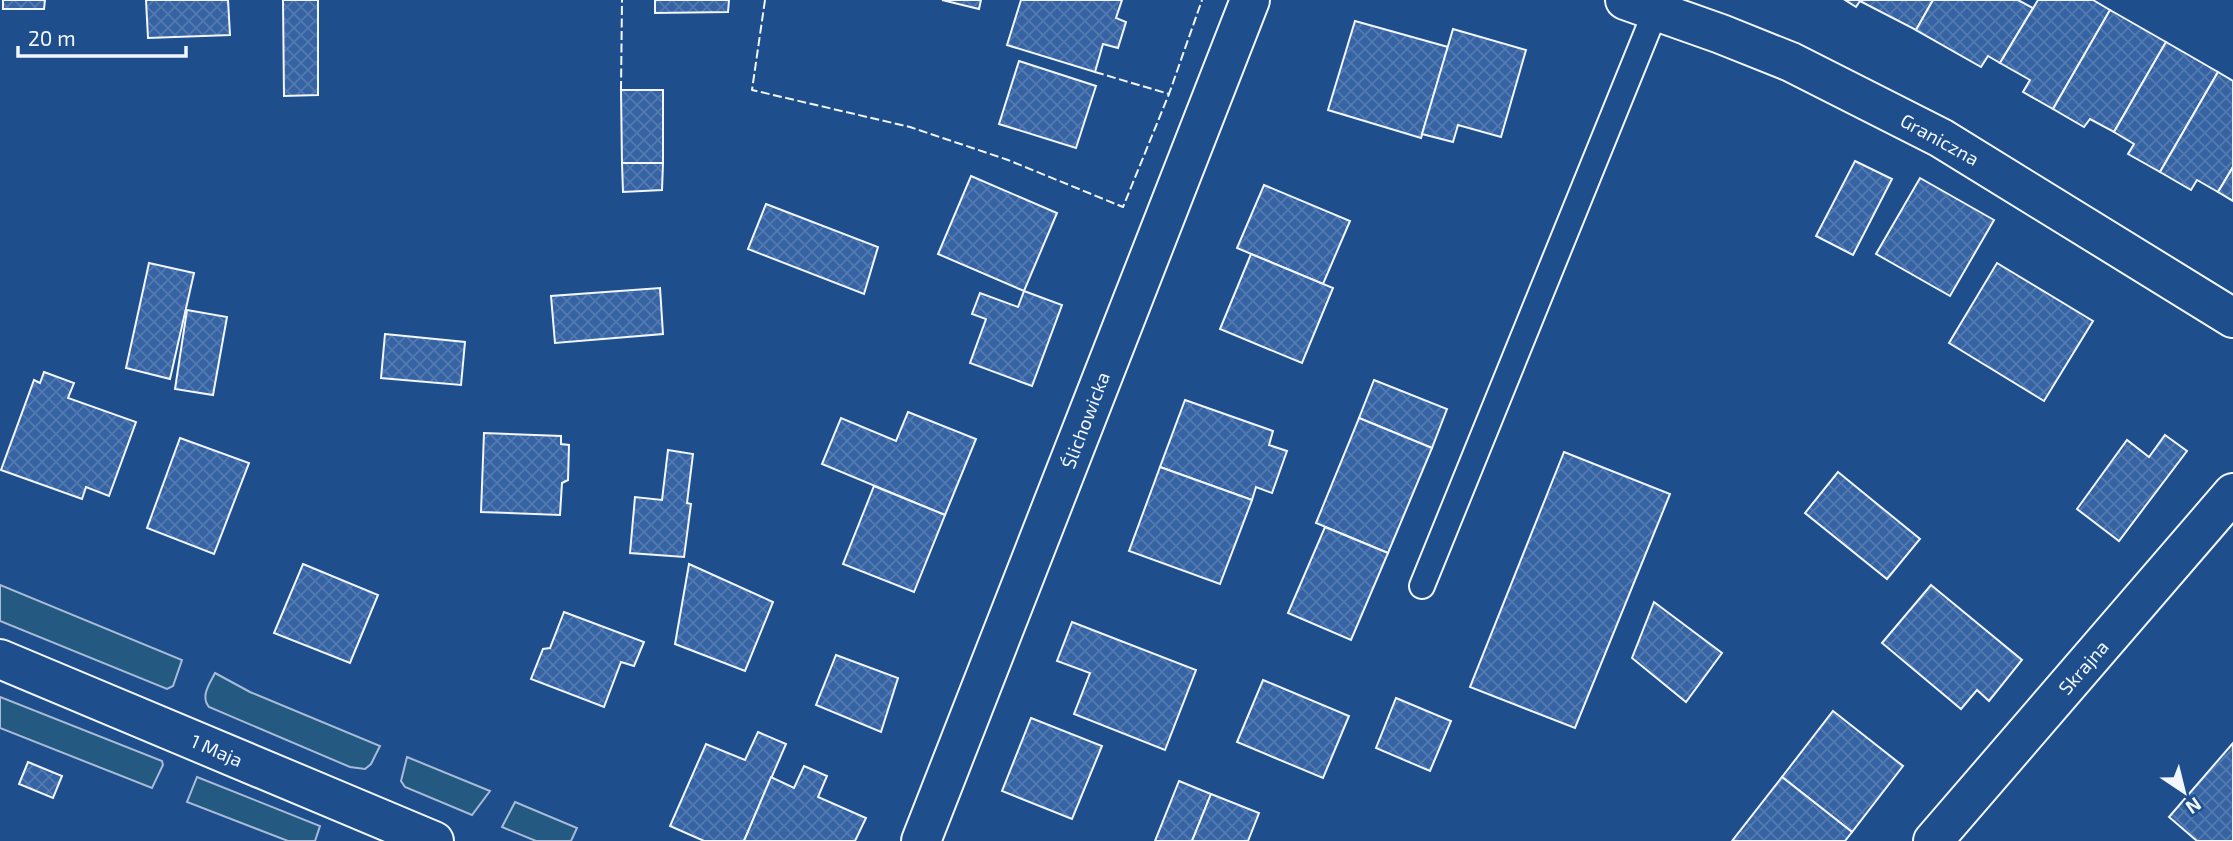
<svg xmlns="http://www.w3.org/2000/svg" width="2233" height="841" font-family="'Exo 2',sans-serif">
	<style>
		.grass { fill: #245a82; stroke: #a8bbd7; stroke-width: 2 }
		.building { fill: url(#building-cross-hatch); stroke: #f2f6ff; stroke-width: 2 }
		.lines { fill: none; stroke-linecap: round; stroke-linejoin: round }
		.lane-casing { stroke: #f2f6ff; stroke-width: 28 }
		.street-casing { stroke: #f2f6ff; stroke-width: 42 }
		.secondary-casing { stroke: #f2f6ff; stroke-width: 42 }
		.lane { stroke: #1f4e8c; stroke-width: 24 }
		.street { stroke: #1f4e8c; stroke-width: 38 }
		.secondary { stroke: #1f4e8c; stroke-width: 38 }
		.fence { stroke: #f2f6ff; stroke-width: 2; stroke-dasharray: 9 3.5; stroke-linecap: butt }
		.labels { text-anchor: middle; dominant-baseline: central; stroke-width: 5; stroke-linejoin: round; paint-order: stroke }
		.street-label { font-size: 19px; fill: #f2f6ff; stroke: #1f4e8c }
	</style>
	<defs>
		<pattern id="building-cross-hatch" width="8" height="8" patternUnits="userSpaceOnUse" patternTransform="scale(1.75)"><rect width="8" height="8" fill="#3563a3"/><path d="M0 0l8 8M0 8l8-8" fill="none" stroke="#537ab1"/></pattern>
	</defs>
	<rect width="100%" height="100%" fill="#1f4e8c"/>
	<g class="grass">
		<path d="M0,585L182,660L173,686L167,689L0,621Z"/>
		<path d="M215,673L250,692L380,746L371,764L365,769L350,767L209,707C200,696 210,683 215,673Z"/>
		<path d="M0,697L162,761L163,765L152,788L0,728Z"/>
		<path d="M407,757L490,791L472,815L405,787L401,781Z"/>
		<path d="M197,777L320,826L315,841H288L187,802Z"/>
		<path d="M515,802L577,828L571,841H536L502,827Z"/>
	</g>
	<g class="building">
		<path d="M3,0H45L44,9H3Z"/>
		<path d="M146,0H228L230,35L148,38Z"/>
		<path d="M283,0H318V95L284,96Z"/>
		<path d="M655,0H729L728,12L655,13Z"/>
		<path d="M942,0H981L979,9Z"/>
		<path d="M1021,0H1122L1116,18L1126,22L1118,48L1103,44L1095,72L1007,45Z"/>
		<path d="M1845,0H1933L1916,30L1860,1L1856,7Z"/>
		<path d="M1933,0H2018L2033,8L2000,63L1988,56L1981,67L1916,30Z"/>
		<path d="M2038,0H2093L2110,10L2053,109L2023,92L2030,80L2000,63Z"/>
		<path d="M2110,10L2166,42L2114,132L2090,119L2084,127L2053,109Z"/>
		<path d="M1355,21L1448,47L1421,138L1328,110Z"/>
		<path d="M1453,29L1526,50L1501,137L1458,125L1453,142L1422,134Z"/>
		<path d="M2166,42L2218,72L2160,172L2128,154L2134,144L2114,132Z"/>
		<path d="M1019,61L1096,86L1076,148L999,124Z"/>
		<path d="M2218,72L2233,81V167L2218,192L2197,180L2191,190L2160,172Z"/>
		<path d="M621,90H663V163H622Z"/>
		<path d="M1855,161L1892,179L1853,255L1816,236Z"/>
		<path d="M622,163H663L662,190L623,192Z"/>
		<path d="M2233,167V201L2218,192Z"/>
		<path d="M971,176L1057,213L1024,291L938,254Z"/>
		<path d="M1920,178L1994,220L1950,296L1876,254Z"/>
		<path d="M1264,185L1350,221L1323,284L1237,248Z"/>
		<path d="M766,204L878,247L864,294L748,249Z"/>
		<path d="M1251,254L1333,288L1302,363L1220,329Z"/>
		<path d="M149,263L194,273L170,379L126,368Z"/>
		<path d="M1997,263L2093,321L2044,401L1949,343Z"/>
		<path d="M660,288L663,334L555,343L551,296Z"/>
		<path d="M1024,291L1062,305L1032,386L970,363L986,319L972,314L980,293L1018,307Z"/>
		<path d="M187,310L227,317L213,395L175,389Z"/>
		<path d="M385,334L465,342L461,385L381,378Z"/>
		<path d="M44,372L74,383L68,398L136,422L109,496L86,487L82,499L1,470L34,380L40,383Z"/>
		<path d="M1374,380L1447,409L1432,448L1359,418Z"/>
		<path d="M1185,400L1273,431L1269,445L1287,451L1272,493L1256,487L1252,500L1160,467Z"/>
		<path d="M908,412L976,439L945,515L822,464L841,418L896,441Z"/>
		<path d="M1359,418L1432,448L1388,553L1316,523Z"/>
		<path d="M484,433L561,436V444L569,445L568,480L562,483L560,515L481,512Z"/>
		<path d="M2165,435L2187,451L2119,541L2077,509L2127,440L2149,457Z"/>
		<path d="M180,438L249,463L214,554L147,528Z"/>
		<path d="M668,450L693,454L687,503L691,504L684,557L630,553L635,497L662,500Z"/>
		<path d="M1564,452L1670,494L1575,728L1470,687Z"/>
		<path d="M1160,467L1252,500L1220,584L1129,551Z"/>
		<path d="M1838,472L1920,539L1887,579L1805,513Z"/>
		<path d="M874,486L945,515L914,592L843,564Z"/>
		<path d="M1325,527L1388,553L1351,640L1288,613Z"/>
		<path d="M303,564L378,595L350,663L274,633Z"/>
		<path d="M689,564L773,602L745,671L675,644Z"/>
		<path d="M1931,585L2022,660L1989,701L1977,690L1961,709L1882,643Z"/>
		<path d="M1654,602L1722,653L1686,702L1632,658Z"/>
		<path d="M564,612L644,642L634,666L621,662L604,707L531,679L543,649L550,648Z"/>
		<path d="M1072,622L1196,670L1165,750L1074,714L1090,673L1057,661Z"/>
		<path d="M836,655L898,678L881,732L816,705Z"/>
		<path d="M1263,680L1349,716L1323,778L1237,742Z"/>
		<path d="M1396,698L1451,721L1430,771L1376,748Z"/>
		<path d="M1833,711L1903,766L1852,832L1782,777Z"/>
		<path d="M1031,718L1102,746L1072,819L1002,791Z"/>
		<path d="M758,732L786,744L744,841H704L670,826L706,744L745,760Z"/>
		<path d="M2233,743V841H2197L2169,817Z"/>
		<path d="M28,762L62,776L53,798L19,784Z"/>
		<path d="M804,766L827,776L818,797L866,818L855,841H744L771,777L794,788Z"/>
		<path d="M1782,777L1852,832L1845,841H1732Z"/>
		<path d="M1179,781L1211,794L1192,841H1155Z"/>
		<path d="M1211,794L1259,813L1248,841H1192Z"/>
	</g>
	<g class="lines">
		<g class="lane-casing">
			<path id="lane" d="M1422,586L1656,10"/>
		</g>
		<g class="street-casing">
			<g id="street">
				<path d="M1625,0L1721,34L1791,62L1941,138L2233,318"/>
				<path d="M921,841L1250,0"/>
				<path d="M1933,841L2233,493"/>
			</g>
		</g>
		<g class="secondary-casing">
			<path id="secondary" d="M0,659L434,841"/>
		</g>
		<use href="#lane" class="lane"/>
		<use href="#street" class="street"/>
		<use href="#secondary" class="secondary"/>
		<g class="fence">
			<path d="M765,0L752,90L910,127L1008,160L1123,207L1169,94"/>
			<path d="M1095,72L1169,94L1202,0"/>
			<path d="M621,90L622,0"/>
		</g>
	</g>
	<g class="labels">
		<g class="street-label">
			<text transform="translate(1940 139) rotate(29)">Graniczna</text>
			<text transform="translate(1085 420) rotate(-69)">Ślichowicka</text>
			<text transform="translate(2083 667) rotate(-49)">Skrajna</text>
			<text transform="translate(217 750) rotate(23)">1 Maja</text>
		</g>
	</g>
	<g transform="translate(2184 792) rotate(145)" stroke="#1f4e8c" stroke-width="5" paint-order="stroke">
	<path d="M0-5L12 26L0 18L-12 26Z" fill="#f2f6ff"/>
	<text y="-10" font-size="19" font-weight="bold" text-anchor="middle" fill="#f2f6ff">N</text>
	</g>
	<path d="M18 46v10h168v-10" fill="none" stroke="#f2f6ff" stroke-width="3.5"/>
	<text x="28" y="46" font-size="21" fill="#f2f6ff" stroke="#1f4e8c" stroke-width="5" paint-order="stroke">20 m</text>
</svg>
